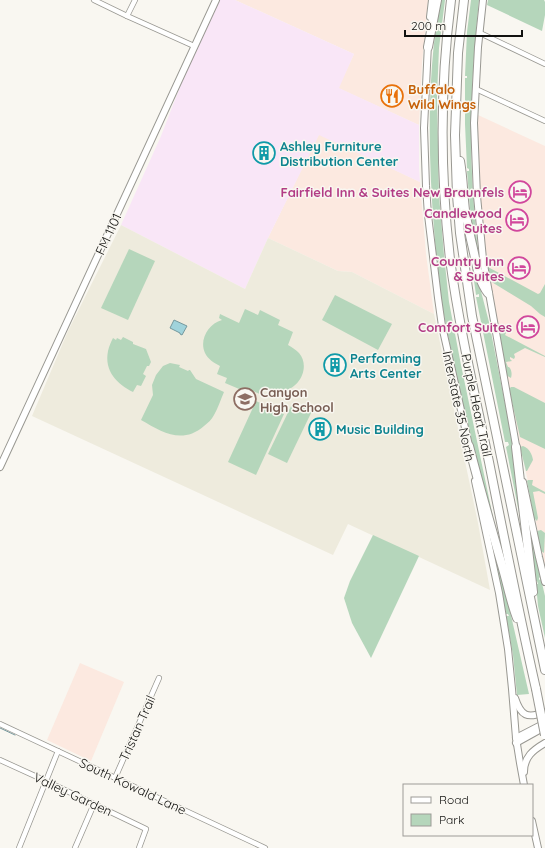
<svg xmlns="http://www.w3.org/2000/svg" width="545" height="848" font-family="Quicksand,sans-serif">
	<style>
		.commercial { fill: #fce9e0 }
		.industrial { fill: #f9e6f7 }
		.built { fill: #eeebdd }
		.green { fill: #b5d6bb }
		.water { fill: #a0d3db; stroke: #75999e }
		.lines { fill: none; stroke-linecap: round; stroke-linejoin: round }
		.stream { stroke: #75999e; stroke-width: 1 }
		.minor-casing { stroke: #999892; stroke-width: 6 }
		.secondary-casing { stroke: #999892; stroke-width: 8 }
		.motorway-casing { stroke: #999892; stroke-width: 10 }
		.minor { stroke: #fff; stroke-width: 4.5 }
		.secondary { stroke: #fff; stroke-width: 6 }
		.motorway { stroke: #fff; stroke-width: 8 }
		.motorway-bridge-casing { stroke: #999892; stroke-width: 10; stroke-linecap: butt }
		.motorway-bridge { stroke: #fff; stroke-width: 8 }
		.labels { text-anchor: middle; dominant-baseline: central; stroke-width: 3; stroke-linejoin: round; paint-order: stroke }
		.food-label { font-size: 13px; font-weight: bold; fill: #c56008; stroke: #f9f7f1; text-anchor: start }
		.culture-label { font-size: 13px; font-weight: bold; fill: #0d838f; stroke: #f9f7f1; text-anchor: start }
		.hotel-label { font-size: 13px; font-weight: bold; fill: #b23c85; stroke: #f9f7f1; text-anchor: end }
		.street-label { font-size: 13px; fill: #121210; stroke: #f9f7f1 }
		.education-label { font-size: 13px; font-weight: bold; fill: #785e54; stroke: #f9f7f1; text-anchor: start }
	</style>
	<rect width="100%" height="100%" fill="#f9f7f1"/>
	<g class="commercial">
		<path d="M235,0H428L422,63L419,125L338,88L354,54Z"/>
		<path d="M478,115L545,146V567L509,388L490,278L483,231L479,180L478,141Z"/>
		<path d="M319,134L420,182L426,254L434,314L352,272L338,271L268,238Z"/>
		<path d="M80,663L124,682L91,761L47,740Z"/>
	</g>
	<path class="industrial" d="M220,0H235L354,54L339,88L419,125V168L420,182L319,135L268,238L245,289L121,225L161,136L185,74Z"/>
	<path class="built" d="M121,225L245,289L268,238L338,271L352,272L434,314L478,523L490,590L348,524L333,555L32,416L68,331Z"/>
	<g class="green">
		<path d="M440,0H445L439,48L437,97L439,195L444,255L449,302L461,365L493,517L491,518L487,507C472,439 454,372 442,304C438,279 436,254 434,229C428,153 427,75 440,0Z"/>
		<path d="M471,0H479C476,31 473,63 472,94C469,149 473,204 479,259H478L471,220L467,171H469V169L467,168L465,124V78H467V76H465L467,32Z"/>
		<path d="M488,0H544L545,2V15L542,31L487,5Z"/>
		<path d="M469,245L489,322L513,444L522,518H520L506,447L509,445L508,442H505L476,297H479V294L476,295Z"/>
		<path d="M129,249L155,261L128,320L101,308Z"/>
		<path d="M488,267L538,294L540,293L545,284V317L540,314L531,306L490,281Z"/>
		<path d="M335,295L392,324L378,350L322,320Z"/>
		<path d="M245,309L258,315L260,310L280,320L278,325L293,332L288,345C292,347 296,350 299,353C311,367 299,390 281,391C276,391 271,389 266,387L262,395L253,391L251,394L225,383L227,378L217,374L220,366C214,363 208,359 205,353C199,340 208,324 222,320L219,318L220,314L239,323Z"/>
		<path d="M499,325C504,325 505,327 507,331L505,335L545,356V357L525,348L514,354L515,357L514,359L510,357V359L512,361L506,362L508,367H509C512,370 512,375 511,378L506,375V370L498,330H499L497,327Z"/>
		<path d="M123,337L133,342V344L146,349L151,362L149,366H147L143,374L146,376L141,386L137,385L133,392C117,384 104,371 108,351C109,346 111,342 113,338L116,340L117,338L121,340Z"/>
		<path d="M170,363L180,365L179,367L188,371L189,370H190L196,379L224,392C221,399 218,408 214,415C212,419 208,423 204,426C182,445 162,432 141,420L153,395L152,385L156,375L163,366Z"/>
		<path d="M511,387H514L545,403V449L520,437L509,389Z"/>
		<path d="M256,401L284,414L256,475L228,462Z"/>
		<path d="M293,402L312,411L287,463L268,454Z"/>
		<path d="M523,446C529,448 532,454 533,460L527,471H526L520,447Z"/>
		<path d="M528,480H533L532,485L545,492V494L539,491L533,492L538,518L537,521L534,518L527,481Z"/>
		<path d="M541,530L545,533L544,553L541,551L537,531Z"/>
		<path d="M373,535L419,556L371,658L352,623L344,598L350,581Z"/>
		<path d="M532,539L540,577L539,578V580L541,579L545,596V638L538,606L536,584H538L537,581H535V572L534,571L530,540Z"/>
		<path d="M498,559L529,694L517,695L513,655L506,616H509L508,614H506L500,583L495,560Z"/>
	</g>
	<path class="water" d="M174,320L187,326L182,335L180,334V333L170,328Z"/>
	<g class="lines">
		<path class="stream" d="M0,728L15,735"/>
		<g class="minor-casing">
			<g id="minor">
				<path d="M94,0L127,16L194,46"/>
				<path d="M127,16L135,0"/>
				<path d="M480,33L545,64"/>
				<path d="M476,89L545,121"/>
				<path d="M0,724L265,848"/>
				<path d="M0,760L46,781L146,829L139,848"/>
				<path d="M115,778L159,678"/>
				<path d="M19,848L58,751"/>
				<path d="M75,848L94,804"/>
			</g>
		</g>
		<g class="secondary-casing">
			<g id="secondary">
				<path d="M483,0L478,47L474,123L477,196L483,259L517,451"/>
				<path d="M430,17L432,0"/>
				<path d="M428,44L424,128L426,186L428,215L438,298L442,326L470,450"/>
				<path d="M0,467L216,0"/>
				<path d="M475,481L499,593L508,649L512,689L516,738L520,763L524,785"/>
				<path d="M523,482L539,557L545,582"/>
				<path d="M515,698C521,716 527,719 545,712"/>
				<path d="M516,738L545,723"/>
				<path d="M516,743L543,728"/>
				<path d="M524,772C524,757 533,750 545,743"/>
				<path d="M532,821L538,848"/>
			</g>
		</g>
		<g class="motorway-casing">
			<g id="motorway">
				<path d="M451,0C440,86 440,173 450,259C459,327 475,395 489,462C504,538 519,614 536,689"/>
				<path d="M464,0L458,53L455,135L457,195L460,233L472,316L545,670"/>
				<path d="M428,47L437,0"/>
				<path d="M460,161C463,178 463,194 465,210C467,224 471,239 474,253C477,267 479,281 488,293"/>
				<path d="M469,446C479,485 490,523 501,562C507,581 510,600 517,618"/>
				<path d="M516,447L533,592"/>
			</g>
		</g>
		<use href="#minor" class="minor"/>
		<use href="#secondary" class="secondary"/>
		<use href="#motorway" class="motorway"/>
		<g class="motorway-bridge-casing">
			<path id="motorway-bridge" d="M536,689L545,735"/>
		</g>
		<use href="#motorway-bridge" class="motorway-bridge"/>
	</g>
	<defs>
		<g id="restaurant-ring" transform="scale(1.15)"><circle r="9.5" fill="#f9f7f1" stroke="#e8710a" stroke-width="1.5"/><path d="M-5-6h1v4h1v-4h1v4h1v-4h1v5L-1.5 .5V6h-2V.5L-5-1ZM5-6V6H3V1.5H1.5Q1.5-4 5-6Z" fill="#e8710a"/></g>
		<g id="building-ring" transform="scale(1.15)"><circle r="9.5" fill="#f9f7f1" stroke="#0f9aa8" stroke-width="1.5"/><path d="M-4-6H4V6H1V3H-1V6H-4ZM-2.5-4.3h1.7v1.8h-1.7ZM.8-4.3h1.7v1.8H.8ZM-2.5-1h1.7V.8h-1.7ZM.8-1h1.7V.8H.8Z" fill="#0f9aa8"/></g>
		<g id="hotel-ring" transform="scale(1.15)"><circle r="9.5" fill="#f9f7f1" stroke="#d1479c" stroke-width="1.5"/><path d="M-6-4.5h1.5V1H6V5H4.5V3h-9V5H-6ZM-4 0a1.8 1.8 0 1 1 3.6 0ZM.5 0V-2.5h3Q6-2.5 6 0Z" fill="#d1479c"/></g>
		<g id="school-ring" transform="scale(1.15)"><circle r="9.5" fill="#f9f7f1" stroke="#8d6e63" stroke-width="1.5"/><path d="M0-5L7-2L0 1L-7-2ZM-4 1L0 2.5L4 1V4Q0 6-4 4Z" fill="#8d6e63"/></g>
	</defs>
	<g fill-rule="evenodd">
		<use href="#restaurant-ring" x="392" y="96"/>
		<use href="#building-ring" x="264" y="153"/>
		<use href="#hotel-ring" x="520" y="192"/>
		<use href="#hotel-ring" x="517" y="220"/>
		<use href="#hotel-ring" x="519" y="268"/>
		<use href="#hotel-ring" x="528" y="327"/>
		<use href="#building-ring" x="335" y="365"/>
		<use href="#school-ring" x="245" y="399"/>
		<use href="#building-ring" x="320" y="429"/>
	</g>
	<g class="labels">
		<g class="food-label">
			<text x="408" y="89">Buffalo<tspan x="408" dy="15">Wild Wings</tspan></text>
		</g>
		<g class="culture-label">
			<text x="280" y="146">Ashley Furniture<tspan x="280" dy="15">Distribution Center</tspan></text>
			<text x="350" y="358">Performing<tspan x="350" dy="15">Arts Center</tspan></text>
			<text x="336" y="429">Music Building</text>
		</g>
		<g class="hotel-label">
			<text x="504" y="192">Fairfield Inn &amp; Suites New Braunfels</text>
			<text x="502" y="213">Candlewood<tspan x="502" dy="15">Suites</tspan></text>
			<text x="504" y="261">Country Inn<tspan x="504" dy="15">&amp; Suites</tspan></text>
			<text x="512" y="327">Comfort Suites</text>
		</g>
		<g class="street-label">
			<text transform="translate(108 234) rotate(-65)">FM 1101</text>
			<text transform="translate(477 405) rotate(78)">Purple Heart Trail</text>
			<text transform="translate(459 406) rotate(78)">Interstate 35 North</text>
			<text transform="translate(137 728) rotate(-66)">Tristan Trail</text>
			<text transform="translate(133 786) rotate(25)">South Kowald Lane</text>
			<text transform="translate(73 794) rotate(25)">Valley Garden</text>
		</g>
		<g class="education-label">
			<text x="260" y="392">Canyon<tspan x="260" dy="15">High School</tspan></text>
		</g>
	</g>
	<rect x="403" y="784" width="130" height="52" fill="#f9f7f1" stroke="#9d9b97"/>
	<rect x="411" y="797" width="20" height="6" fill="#ffffff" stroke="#9d9b97"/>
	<text x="439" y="804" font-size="12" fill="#121210">Road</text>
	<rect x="411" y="814" width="20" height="12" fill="#b5d6bb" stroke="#9d9b97"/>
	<text x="439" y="824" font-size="12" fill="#121210">Park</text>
	<path d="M405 30v6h117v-6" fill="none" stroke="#121210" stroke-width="2"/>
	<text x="411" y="30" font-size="12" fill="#121210" stroke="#f9f7f1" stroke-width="3" paint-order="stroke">200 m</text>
</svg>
